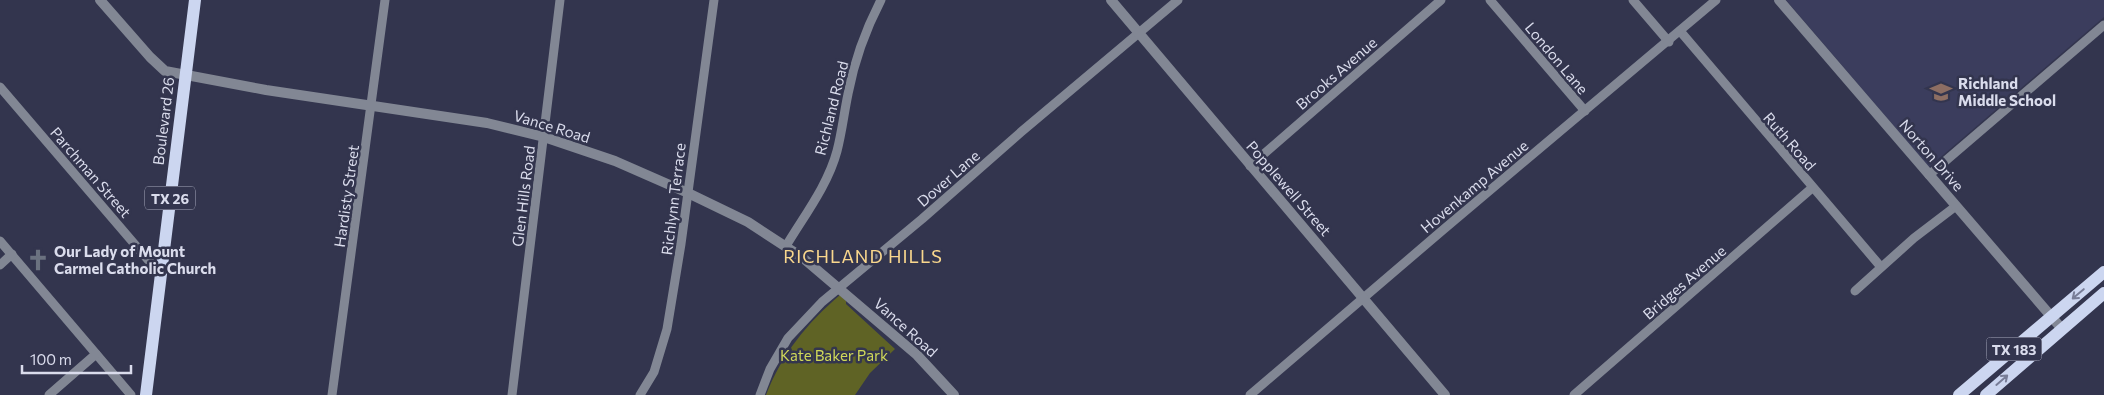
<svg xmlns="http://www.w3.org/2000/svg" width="2104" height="395" font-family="Commissioner,sans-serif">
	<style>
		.built { fill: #3b3d5d }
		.green { fill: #5f6325 }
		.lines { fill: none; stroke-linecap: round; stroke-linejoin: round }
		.minor { stroke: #828794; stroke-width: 9 }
		.tertiary { stroke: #828794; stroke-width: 10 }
		.primary { stroke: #ccd6f0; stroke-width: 12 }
		.oneway { stroke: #787d97 }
		.labels { text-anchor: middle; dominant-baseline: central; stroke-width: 5; stroke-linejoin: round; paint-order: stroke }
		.shield { fill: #33354e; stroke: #a8aabd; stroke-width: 1 }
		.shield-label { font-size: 14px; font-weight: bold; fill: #dadcec }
		.street-label { font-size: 15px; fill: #dadcec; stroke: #33354e }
		.poi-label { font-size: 15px; font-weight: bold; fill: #dadcec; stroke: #33354e; text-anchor: start }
		.park-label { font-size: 15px; fill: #d0d959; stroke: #33354e }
		.quarter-label { font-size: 18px; letter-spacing: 1px; fill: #f9d78d; stroke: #33354e }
	</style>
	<rect width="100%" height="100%" fill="#33354e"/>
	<path class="built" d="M1786,0H2104V17L1929,167Z"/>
	<path class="green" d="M840,295L846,301V304L895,349L870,373L855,395H766C782,354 807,323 840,295Z"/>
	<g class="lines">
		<g class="minor">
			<path d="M1490,0L1585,111"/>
			<path d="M1633,0L1669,42"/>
			<path d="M1680,31L1881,267"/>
			<path d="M0,87L161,275"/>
			<path d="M1250,166L1441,0"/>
			<path d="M1929,175L2104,25"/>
			<path d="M0,241L131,395"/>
			<path d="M786,246C804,216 828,185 837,151C842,132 844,113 848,94C854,62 866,29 881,0"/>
			<path d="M0,265L12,254"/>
			<path d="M1855,291L1914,238L1956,206"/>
			<path d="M49,395L96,354"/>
			<path d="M332,395L385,0"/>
			<path d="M512,395L560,0"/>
			<path d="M640,395L654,372L667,329L681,244L714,0"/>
			<path d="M760,395L770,369L788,338L822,302L922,219L1021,132L1178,0"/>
			<path d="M1250,395L1444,229L1716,0"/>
			<path d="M1574,395L1812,188"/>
		</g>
		<g class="tertiary">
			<path d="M100,0L150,57L165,71L266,90L487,123L544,137L615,161L688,193L748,222L803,258L917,355L954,395"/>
			<path d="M1111,0L1445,395"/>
			<path d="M1779,0L2062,329"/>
		</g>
		<g class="primary">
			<path d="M146,395L195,0"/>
			<path d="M1959,395L2104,272"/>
			<path d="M1986,395L2104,293"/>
		</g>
	</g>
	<defs><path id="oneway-shaft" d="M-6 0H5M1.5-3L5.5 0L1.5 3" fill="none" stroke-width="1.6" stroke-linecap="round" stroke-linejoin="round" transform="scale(1.25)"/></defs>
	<g class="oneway">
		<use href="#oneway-shaft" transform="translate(2078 294) rotate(140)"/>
		<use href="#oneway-shaft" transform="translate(2002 380) rotate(-41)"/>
	</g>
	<defs>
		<g id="school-bare" transform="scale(1.725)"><path d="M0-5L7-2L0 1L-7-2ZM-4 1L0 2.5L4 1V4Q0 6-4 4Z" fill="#8d6e63" stroke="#33354e" stroke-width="2.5" paint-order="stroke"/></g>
		<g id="church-bare" transform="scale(1.725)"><path d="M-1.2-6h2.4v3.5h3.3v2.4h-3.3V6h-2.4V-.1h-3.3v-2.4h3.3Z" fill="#6b7280" stroke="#33354e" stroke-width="2.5" paint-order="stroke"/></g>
	</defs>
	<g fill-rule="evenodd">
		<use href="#school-bare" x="1941" y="92"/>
		<use href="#church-bare" x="38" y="260"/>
	</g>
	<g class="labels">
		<g class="shield">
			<rect x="145" y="186.5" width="50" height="23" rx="4"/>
			<rect x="1986.5" y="337.5" width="55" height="23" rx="4"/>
		</g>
		<g class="shield-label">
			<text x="170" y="198">TX 26</text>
			<text x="2014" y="349">TX 183</text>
		</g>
		<g class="street-label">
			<text transform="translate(1557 58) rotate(50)">London Lane</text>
			<text transform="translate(1336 73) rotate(-41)">Brooks Avenue</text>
			<text transform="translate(831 108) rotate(-76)">Richland Road</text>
			<text transform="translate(163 121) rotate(-83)">Boulevard 26</text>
			<text transform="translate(552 126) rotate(17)">Vance Road</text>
			<text transform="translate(1790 141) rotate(49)">Ruth Road</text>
			<text transform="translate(1932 155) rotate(49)">Norton Drive</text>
			<text transform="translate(91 172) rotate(49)">Parchman Street</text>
			<text transform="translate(948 178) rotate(-41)">Dover Lane</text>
			<text transform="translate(1474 186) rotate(-40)">Hovenkamp Avenue</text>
			<text transform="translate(1289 188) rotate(49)">Popplewell Street</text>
			<text transform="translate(346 196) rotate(-82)">Hardisty Street</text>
			<text transform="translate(523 196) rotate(-83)">Glen Hills Road</text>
			<text transform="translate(673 199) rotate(-83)">Richlynn Terrace</text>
			<text transform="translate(1684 282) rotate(-41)">Bridges Avenue</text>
			<text transform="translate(906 327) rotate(42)">Vance Road</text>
		</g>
		<g class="poi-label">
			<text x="1958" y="83">Richland<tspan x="1958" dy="17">Middle School</tspan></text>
			<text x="54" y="251">Our Lady of Mount<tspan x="54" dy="17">Carmel Catholic Church</tspan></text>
		</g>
		<g class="park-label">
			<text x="834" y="355">Kate Baker Park</text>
		</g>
		<g class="quarter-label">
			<text x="863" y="256">RICHLAND HILLS</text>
		</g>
	</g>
	<path d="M22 365v8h109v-8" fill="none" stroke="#dadcec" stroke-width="2.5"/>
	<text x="30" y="365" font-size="15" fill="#dadcec" stroke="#33354e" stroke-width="4" paint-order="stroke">100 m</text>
</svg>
